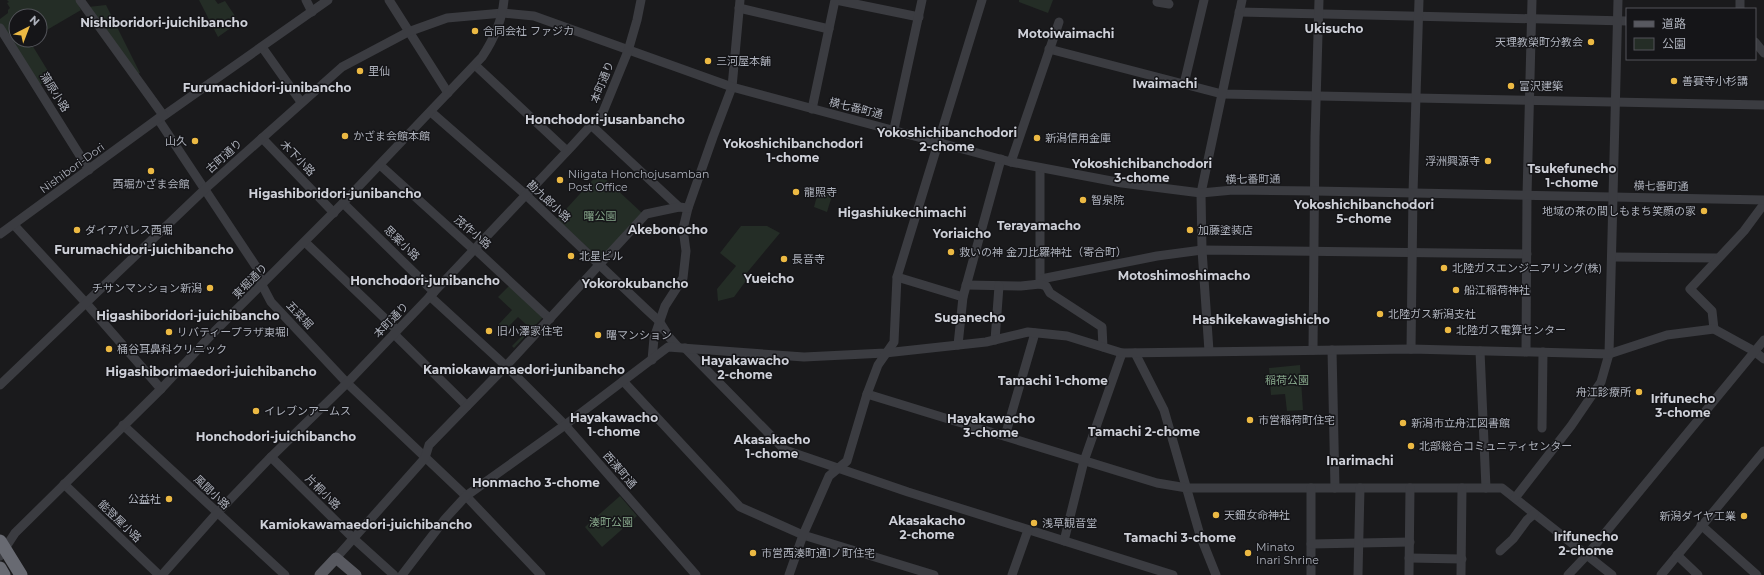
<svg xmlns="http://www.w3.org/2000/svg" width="1764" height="575" font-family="Montserrat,'Noto Sans JP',sans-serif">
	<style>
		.green { fill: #242d26 }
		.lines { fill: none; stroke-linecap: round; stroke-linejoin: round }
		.minor { stroke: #3b3c41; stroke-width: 9 }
		.major { stroke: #585960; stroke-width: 11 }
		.highway { stroke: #686a72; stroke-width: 13 }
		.poi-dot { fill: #ecb943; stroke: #151518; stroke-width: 1.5 }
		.labels { text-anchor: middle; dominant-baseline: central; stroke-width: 3; stroke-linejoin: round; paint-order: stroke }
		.poi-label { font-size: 11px; fill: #adb1bb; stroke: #151518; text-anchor: start }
		.street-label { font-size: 11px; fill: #adb1bb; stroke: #151518 }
		.park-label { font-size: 11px; fill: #85a589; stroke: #151518 }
		.neighbourhood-label { font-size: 12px; font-weight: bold; fill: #ced0d8; stroke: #151518 }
	</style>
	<rect width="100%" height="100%" fill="#1a1a1c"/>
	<g class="green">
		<path d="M7,0H76L81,10L40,34V16H16V40H29L51,76L40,85L0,24V19L8,13V10L10,8L7,3L9,2Z"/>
		<path d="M199,0H215L218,4L225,1L239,22L218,37Z"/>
		<path d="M1019,0H1053L1048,13L1019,2Z"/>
		<path d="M106,5L140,73L137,74L88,7Z"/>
		<path d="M599,173L642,213L600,259L557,219Z"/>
		<path d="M820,185L834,189L827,212L814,207Z"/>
		<path d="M741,226H767L780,233L745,275L748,278L734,297L718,301L717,289L736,266L720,253Z"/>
		<path d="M511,284L544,316L514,348L512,346L530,328L518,317L504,331L498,325L512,310L498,297Z"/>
		<path d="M1300,365L1303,410L1287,411L1285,394L1271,395L1269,368Z"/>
		<path d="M620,496L637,516L602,547L585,527Z"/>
	</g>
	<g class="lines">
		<g class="minor">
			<path d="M306,0L312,12"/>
			<path d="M389,0L448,93"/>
			<path d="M836,0L919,17"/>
			<path d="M1157,2L1169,4"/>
			<path d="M739,8L829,29"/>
			<path d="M1740,9V0"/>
			<path d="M1239,12L1627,21"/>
			<path d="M0,28L89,170"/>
			<path d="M1755,42L1764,53"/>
			<path d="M262,47L301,102"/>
			<path d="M1049,49L1222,94L1764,105"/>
			<path d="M475,65L567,151"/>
			<path d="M1184,84L1204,0"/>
			<path d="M812,109L835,0"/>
			<path d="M431,112L526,195L646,309L659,321L669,337L678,347"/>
			<path d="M158,119L257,268L262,285L271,302L347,383L466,496L541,575"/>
			<path d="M159,119L328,0"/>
			<path d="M591,125L679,207"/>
			<path d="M894,129L922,0"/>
			<path d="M262,138L334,213"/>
			<path d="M1011,162L1059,22"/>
			<path d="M380,165L474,250L475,249L550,319"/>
			<path d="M1040,168V284"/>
			<path d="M343,203L434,292L430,296L434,300L506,366L565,425L696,575"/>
			<path d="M14,225L86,303L161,389"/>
			<path d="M0,234L163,115L80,0"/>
			<path d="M305,242L397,330L394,334L467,406"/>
			<path d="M1612,257L1717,258"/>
			<path d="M897,277L963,297"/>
			<path d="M1041,279L1157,256L1202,250L1527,254"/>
			<path d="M966,285L1021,286L1040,284L1046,286L1050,293L1102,327L1103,347"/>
			<path d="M1714,329L1712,311L1690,289L1744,231L1764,204"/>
			<path d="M995,340L999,286"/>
			<path d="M958,345L963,297L1001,159"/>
			<path d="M685,348L785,450L908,492L1173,575"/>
			<path d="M1411,349L1413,193L1419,0"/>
			<path d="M1313,350L1315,137L1319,0"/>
			<path d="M1332,350L1335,488"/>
			<path d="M1209,351L1202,250L1201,193L1242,0"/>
			<path d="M1480,351L1486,488"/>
			<path d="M1526,352L1527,195L1532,0"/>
			<path d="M1135,353L1164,410L1200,535L1216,575"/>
			<path d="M652,360L654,338L665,306L683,278L686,251L683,229L688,208L713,137L732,87L740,0"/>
			<path d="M623,381L740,507L803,535L934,575"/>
			<path d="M0,385L205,189L342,67L408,32L447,18L503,13L534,16L732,87L1011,162L1122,183L1201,193L1233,190L1315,191L1764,200"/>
			<path d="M867,394L1157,483L1187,488H1502L1612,575"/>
			<path d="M123,425L285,575"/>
			<path d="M1542,428L1543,352"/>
			<path d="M1005,436L1035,333"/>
			<path d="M271,457L353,538L394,575"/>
			<path d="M64,484L159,575"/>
			<path d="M1311,488V575"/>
			<path d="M1515,498L1571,426L1601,382L1609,354L1618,0"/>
			<path d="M1701,525L1757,575"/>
			<path d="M1064,541L1084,461L1122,353"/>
			<path d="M1311,544L1410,542"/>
			<path d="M1500,551L1513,539L1527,520L1534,514"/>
			<path d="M1677,555L1698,575"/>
			<path d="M0,556L15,533L161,389L215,331L343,203L482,57C494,39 502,22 504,0"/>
			<path d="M336,558L425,458L429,445L506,366L646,214L679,207L688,208"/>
			<path d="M1409,558L1462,559"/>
			<path d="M162,575L217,513L268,460L347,383L434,292L572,146L603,112L628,51L637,20L641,0"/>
			<path d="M402,575L445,519L466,496L565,425L668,347L804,357L885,353L986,342L1028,332L1067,336L1122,353L1411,349L1609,354L1667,335L1714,329L1754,351L1764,359"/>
			<path d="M789,575L803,535L829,476L847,461L867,394L878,365L894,342L897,277L982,0"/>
			<path d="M1012,575L1028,530"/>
			<path d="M1358,575L1360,488"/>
			<path d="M1409,575L1410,488"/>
			<path d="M1461,575L1462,488"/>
			<path d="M1568,575L1587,555L1764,340"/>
			<path d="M1661,575L1764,451"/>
		</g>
		<path class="major" d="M320,575L336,558L356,575"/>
		<g class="highway">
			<path d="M0,541L21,575"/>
			<path d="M0,568L4,575"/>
		</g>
	</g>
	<g class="poi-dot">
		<circle cx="475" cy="31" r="4"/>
		<circle cx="1591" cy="42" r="4"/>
		<circle cx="708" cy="61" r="4"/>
		<circle cx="360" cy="71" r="4"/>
		<circle cx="1674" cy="81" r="4"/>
		<circle cx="1511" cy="86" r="4"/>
		<circle cx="345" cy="136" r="4"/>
		<circle cx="1037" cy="138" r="4"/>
		<circle cx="195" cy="141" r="4"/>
		<circle cx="1488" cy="161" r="4"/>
		<circle cx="151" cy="171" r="4"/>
		<circle cx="560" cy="180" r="4"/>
		<circle cx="796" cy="192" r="4"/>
		<circle cx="1083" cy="200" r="4"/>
		<circle cx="1704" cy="211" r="4"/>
		<circle cx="77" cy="230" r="4"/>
		<circle cx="1190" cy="230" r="4"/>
		<circle cx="951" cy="252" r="4"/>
		<circle cx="571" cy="256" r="4"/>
		<circle cx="784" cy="259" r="4"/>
		<circle cx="1444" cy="268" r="4"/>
		<circle cx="210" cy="288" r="4"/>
		<circle cx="1456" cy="290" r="4"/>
		<circle cx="1380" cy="314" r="4"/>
		<circle cx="1448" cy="330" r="4"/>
		<circle cx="489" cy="331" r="4"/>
		<circle cx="169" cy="332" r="4"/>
		<circle cx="598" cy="335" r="4"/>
		<circle cx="109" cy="349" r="4"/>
		<circle cx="1639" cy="392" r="4"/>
		<circle cx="256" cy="411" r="4"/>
		<circle cx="1250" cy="420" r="4"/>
		<circle cx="1403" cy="423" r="4"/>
		<circle cx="1411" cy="446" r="4"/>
		<circle cx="169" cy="499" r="4"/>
		<circle cx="1216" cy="515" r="4"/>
		<circle cx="1744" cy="516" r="4"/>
		<circle cx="1034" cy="523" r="4"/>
		<circle cx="753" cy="553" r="4"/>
		<circle cx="1248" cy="553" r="4"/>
	</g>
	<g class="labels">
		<g class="poi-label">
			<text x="483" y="31">合同会社 ファジカ</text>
			<text x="1583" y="42" text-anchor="end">天理教榮町分教会</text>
			<text x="716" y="61">三河屋本舗</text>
			<text x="368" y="71">里仙</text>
			<text x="1682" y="81">善賽寺小杉講</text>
			<text x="1519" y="86">富沢建築</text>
			<text x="353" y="136">かざま会館本館</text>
			<text x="1045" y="138">新潟信用金庫</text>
			<text x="187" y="141" text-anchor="end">山久</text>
			<text x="1480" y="161" text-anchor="end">浮洲興源寺</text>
			<text x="568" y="174">Niigata Honchojusamban<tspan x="568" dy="13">Post Office</tspan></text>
			<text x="151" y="184" text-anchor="middle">西堀かざま会館</text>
			<text x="804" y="192">龍照寺</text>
			<text x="1091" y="200">智泉院</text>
			<text x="1696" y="211" text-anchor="end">地域の茶の間しもまち笑顔の家</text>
			<text x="85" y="230">ダイアパレス西堀</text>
			<text x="1198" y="230">加藤塗装店</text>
			<text x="959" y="252">救いの神 金刀比羅神社（寄合町）</text>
			<text x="579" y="256">北星ビル</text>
			<text x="792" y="259">長音寺</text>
			<text x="1452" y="268">北陸ガスエンジニアリング(株)</text>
			<text x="202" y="288" text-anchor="end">チサンマンション新潟</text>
			<text x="1464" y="290">船江稲荷神社</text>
			<text x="1388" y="314">北陸ガス新潟支社</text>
			<text x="1456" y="330">北陸ガス電算センター</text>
			<text x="497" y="331">旧小澤家住宅</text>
			<text x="177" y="332">リバティープラザ東堀I</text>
			<text x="606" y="335">曙マンション</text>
			<text x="117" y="349">桶谷耳鼻科クリニック</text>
			<text x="1631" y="392" text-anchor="end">舟江診療所</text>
			<text x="264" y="411">イレブンアームス</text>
			<text x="1258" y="420">市営稲荷町住宅</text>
			<text x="1411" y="423">新潟市立舟江図書館</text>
			<text x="1419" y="446">北部総合コミュニティセンター</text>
			<text x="161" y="499" text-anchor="end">公益社</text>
			<text x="1224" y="515">天鈿女命神社</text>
			<text x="1736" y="516" text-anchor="end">新潟ダイヤ工業</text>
			<text x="1042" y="523">浅草観音堂</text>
			<text x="1256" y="547">Minato<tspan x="1256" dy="13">Inari Shrine</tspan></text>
			<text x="761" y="553">市営西湊町通1ノ町住宅</text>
		</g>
		<g class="street-label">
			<text transform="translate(602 82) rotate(-68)">本町通り</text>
			<text transform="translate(55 92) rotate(58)">蒲原小路</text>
			<text transform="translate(856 108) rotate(14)">横七番町通</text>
			<text transform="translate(224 156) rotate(-42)">古町通り</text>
			<text transform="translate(298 158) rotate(46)">木下小路</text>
			<text transform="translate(72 168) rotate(-36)">Nishibori-Dori</text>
			<text transform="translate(1253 179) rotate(-1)">横七番町通</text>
			<text transform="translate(1661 186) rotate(1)">横七番町通</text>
			<text transform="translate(549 201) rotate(43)">勘九郎小路</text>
			<text transform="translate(473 232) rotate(40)">茂作小路</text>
			<text transform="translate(402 243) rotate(44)">思案小路</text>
			<text transform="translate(250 281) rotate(-45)">東堀通り</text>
			<text transform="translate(300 315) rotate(47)">五菜堀</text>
			<text transform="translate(391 320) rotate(-46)">本町通り</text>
			<text transform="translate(620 470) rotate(49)">西湊町通</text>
			<text transform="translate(212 492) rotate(43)">風間小路</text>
			<text transform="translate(323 492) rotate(45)">片桐小路</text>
			<text transform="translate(120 521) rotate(44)">能登屋小路</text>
		</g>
		<g class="park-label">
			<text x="600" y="216">曙公園</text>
			<text x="1287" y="380">稲荷公園</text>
			<text x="611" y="522">湊町公園</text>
		</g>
		<g class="neighbourhood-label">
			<text x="164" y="22">Nishiboridori-juichibancho</text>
			<text x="1334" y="28">Ukisucho</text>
			<text x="1066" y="33">Motoiwaimachi</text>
			<text x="1165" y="83">Iwaimachi</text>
			<text x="267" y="87">Furumachidori-junibancho</text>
			<text x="605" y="119">Honchodori-jusanbancho</text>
			<text x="947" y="132">Yokoshichibanchodori<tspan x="947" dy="14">2-chome</tspan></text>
			<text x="793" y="143">Yokoshichibanchodori<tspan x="793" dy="14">1-chome</tspan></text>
			<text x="1142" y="163">Yokoshichibanchodori<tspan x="1142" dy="14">3-chome</tspan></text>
			<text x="1572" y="168">Tsukefunecho<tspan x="1572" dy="14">1-chome</tspan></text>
			<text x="335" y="193">Higashiboridori-junibancho</text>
			<text x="1364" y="204">Yokoshichibanchodori<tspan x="1364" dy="14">5-chome</tspan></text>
			<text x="902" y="212">Higashiukechimachi</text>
			<text x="1039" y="225">Terayamacho</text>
			<text x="668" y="229">Akebonocho</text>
			<text x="962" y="233">Yoriaicho</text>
			<text x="144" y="249">Furumachidori-juichibancho</text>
			<text x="1184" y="275">Motoshimoshimacho</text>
			<text x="769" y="278">Yueicho</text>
			<text x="425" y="280">Honchodori-junibancho</text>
			<text x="635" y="283">Yokorokubancho</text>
			<text x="188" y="315">Higashiboridori-juichibancho</text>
			<text x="970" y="317">Suganecho</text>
			<text x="1261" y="319">Hashikekawagishicho</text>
			<text x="745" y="360">Hayakawacho<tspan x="745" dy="14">2-chome</tspan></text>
			<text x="524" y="369">Kamiokawamaedori-junibancho</text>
			<text x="211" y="371">Higashiborimaedori-juichibancho</text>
			<text x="1053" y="380">Tamachi 1-chome</text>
			<text x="1683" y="398">Irifunecho<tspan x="1683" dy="14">3-chome</tspan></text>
			<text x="614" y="417">Hayakawacho<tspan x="614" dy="14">1-chome</tspan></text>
			<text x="991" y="418">Hayakawacho<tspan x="991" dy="14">3-chome</tspan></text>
			<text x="1144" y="431">Tamachi 2-chome</text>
			<text x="276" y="436">Honchodori-juichibancho</text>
			<text x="772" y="439">Akasakacho<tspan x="772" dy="14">1-chome</tspan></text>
			<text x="1360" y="460">Inarimachi</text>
			<text x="536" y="482">Honmacho 3-chome</text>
			<text x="927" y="520">Akasakacho<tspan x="927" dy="14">2-chome</tspan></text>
			<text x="366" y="524">Kamiokawamaedori-juichibancho</text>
			<text x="1586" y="536">Irifunecho<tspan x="1586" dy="14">2-chome</tspan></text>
			<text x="1180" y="537">Tamachi 3-chome</text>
		</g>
	</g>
	<rect x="1626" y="8" width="130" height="52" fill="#151518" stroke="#525359"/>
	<rect x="1634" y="21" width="20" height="6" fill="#585960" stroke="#525359"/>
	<text x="1662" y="28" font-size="12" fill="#adb1bb">道路</text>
	<rect x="1634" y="38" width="20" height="12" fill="#242d26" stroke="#525359"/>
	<text x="1662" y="48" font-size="12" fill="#adb1bb">公園</text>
	<g transform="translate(28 28) rotate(42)"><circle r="19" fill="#151518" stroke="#525359"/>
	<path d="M0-3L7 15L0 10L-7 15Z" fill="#ecb943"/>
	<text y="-6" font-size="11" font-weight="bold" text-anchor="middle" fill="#adb1bb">N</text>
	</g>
</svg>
